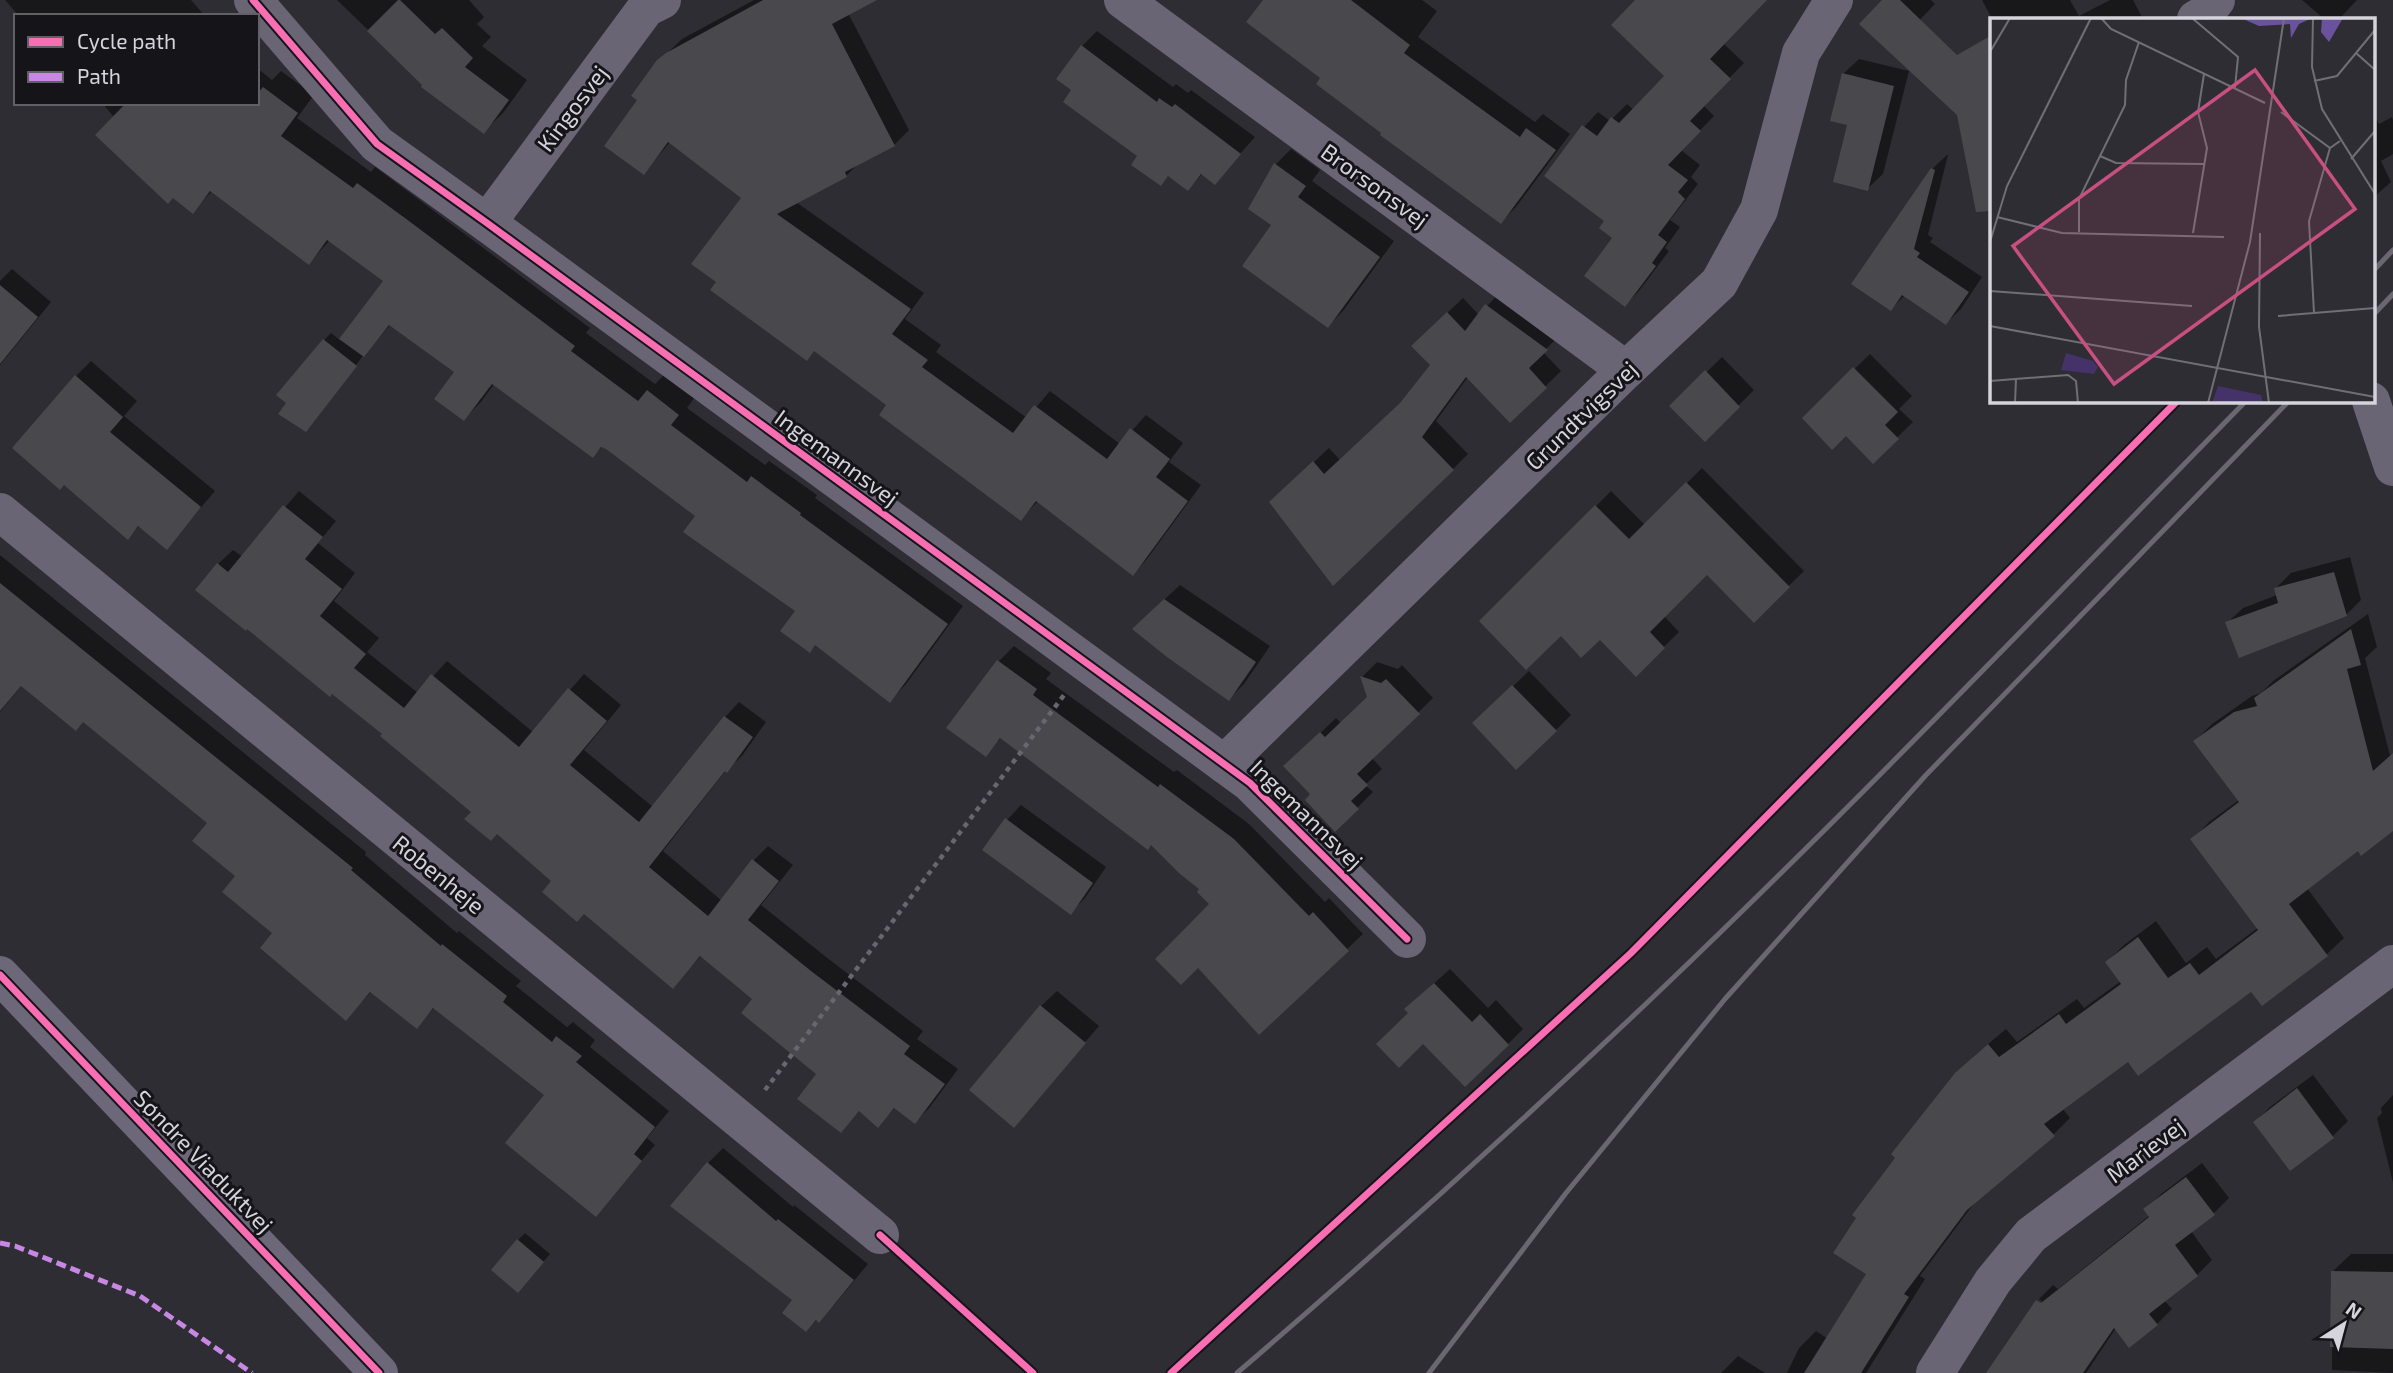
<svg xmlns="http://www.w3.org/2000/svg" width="2393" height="1373" font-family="'Exo 2',sans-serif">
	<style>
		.shadow { fill: #0007 }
		.building { fill: #49484d }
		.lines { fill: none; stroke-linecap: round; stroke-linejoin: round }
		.path { stroke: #696571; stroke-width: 4.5; stroke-dasharray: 5 5; stroke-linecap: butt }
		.minor { stroke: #6a6575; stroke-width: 38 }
		.secondary { stroke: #6c6779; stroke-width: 38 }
		.rail { stroke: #6a6771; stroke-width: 5 }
		.quiet { stroke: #c787e3; stroke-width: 5; stroke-dasharray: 10 5; stroke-linecap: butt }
		.cycleway-casing { stroke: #151419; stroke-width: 11 }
		.cycleway { stroke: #f96db3; stroke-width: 7 }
		.labels { text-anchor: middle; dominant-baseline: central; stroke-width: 6; stroke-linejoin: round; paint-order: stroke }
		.street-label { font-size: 23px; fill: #d5d3db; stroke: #151419 }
		.inset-road { fill: none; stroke: #716f76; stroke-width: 2 }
		.view { fill: #c85081; fill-opacity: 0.15; stroke: #c85081; stroke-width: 3.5 }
		.inset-edge { fill: none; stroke: #d5d3db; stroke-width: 3.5 }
	</style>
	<rect width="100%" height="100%" fill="#2e2d33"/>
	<g class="shadow">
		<path d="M5,0H191L204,15L19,16Z"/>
		<path d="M337,0H469L484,17L477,24L491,37L482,46L527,80L503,113L483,132L425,85Z"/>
		<path d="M754,0H873L848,13L909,130L894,145L860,162L846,176L796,202L924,293L905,319L941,345L936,352L1027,418L1050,391L1120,444L1146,415L1183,443L1169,462L1201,485L1147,559L1133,574L1038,501L1021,519L889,404L718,282L743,198L670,142L644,173L640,100L659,61L682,39Z"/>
		<path d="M1265,0H1422L1437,11L1418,37L1535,122L1543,114L1570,134L1516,207L1501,222L1384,133L1323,78Z"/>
		<path d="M1638,0H1765L1723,43L1744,63L1703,105L1714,116L1681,150L1700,165L1691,177L1698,184L1670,220L1680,227L1665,248L1669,251L1639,291L1625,305L1615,237L1606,221L1584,127L1598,112L1610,121L1627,104L1634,110L1666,76Z"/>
		<path d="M1884,0H1931L1935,4L1890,51Z"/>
		<path d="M1982,0H2070L2079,16L2110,0H2133L2143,19H1992Z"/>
		<path d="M2302,0H2357L2339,19H2324Z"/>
		<path d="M1097,31L1173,87L1176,84L1188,93L1191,90L1255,137L1215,182L1203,173L1188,189L1169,175L1160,184L1140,155L1074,90L1082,46Z"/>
		<path d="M1992,47V212L1975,197L1968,60Z"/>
		<path d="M1859,59L1909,71L1883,174L1867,189L1849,124L1843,74Z"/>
		<path d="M257,68L272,80L281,71L314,95L297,118L371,172L375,167L426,205L590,328L586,333L655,384L665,374L695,397L687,408L765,465L769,461L817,495L815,498L963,606L906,684L890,701L698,516L603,446L593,456L494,384L481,402L464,419L457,372L391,324L362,357L313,423L324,340L331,333L340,340L385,281L330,240L309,263L212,191L193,211L102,103H257Z"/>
		<path d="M2374,115L2379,124L2392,117L2393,120V154L2381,161L2391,182L2374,197Z"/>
		<path d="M1291,149L1320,170L1312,181L1394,241L1343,311L1328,326L1274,225L1251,208L1276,164Z"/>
		<path d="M1947,155H1948L1928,235L1933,238L1930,242L1982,277L1961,309L1946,323L1905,295L1891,309L1932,169Z"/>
		<path d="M12,269L51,302L0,365V281Z"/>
		<path d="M1501,291L1561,334L1543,352L1561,371L1510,421L1468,377L1436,421L1468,454L1453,469L1286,488L1329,448L1340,460L1405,400L1432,364L1428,331L1463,298L1479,315Z"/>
		<path d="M1870,354L1912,396L1899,409L1913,422L1873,461L1846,434L1804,418Z"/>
		<path d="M1722,357L1754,390L1705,439L1672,406Z"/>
		<path d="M91,361L137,401L124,416L215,491L167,547L140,525L128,537L65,483L76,376Z"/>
		<path d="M1702,468L1804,571L1754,620L1708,573L1664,616L1679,632L1636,674L1600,637L1561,634L1481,621L1611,491L1645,525Z"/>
		<path d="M299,491L336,521L318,543L355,573L334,601L379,638L367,652L418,693L447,661L533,732L584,674L621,705L584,750L653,807L725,717L739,702L766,722L742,756L726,770L663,851L722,901L754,860L768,846L793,865L761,905L826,957L923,1031L917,1039L958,1069L930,1107L915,1122L896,1107L878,1125L860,1110L841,1131L819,1074L755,999L702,955L673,986L384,733L218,564L233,550L243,557Z"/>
		<path d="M0,555L366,852L365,855L457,933L459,931L521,981L516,986L567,1027L573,1022L595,1040L590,1047L669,1111L647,1138L655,1145L596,1214L547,1095L435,1007L416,1026L372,991L346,1018L275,933L238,875L209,822L84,720L22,685L0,712Z"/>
		<path d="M2350,557L2361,600L2346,615L2227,623L2243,608L2277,595L2276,588L2291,573Z"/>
		<path d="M1180,585L1270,646L1244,684L1229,699L1149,614Z"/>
		<path d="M2368,614L2377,647L2365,658L2393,767V818L2307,888L2344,938L2327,954L2262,1004L2252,990L2128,1060L2062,1108L2070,1118L2053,1135L1978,1198L1920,1276L1925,1279L1866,1373H1787L1799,1348L1816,1331L1828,1339L1869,1273L1974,1056L2006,1029L2017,1042L2077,999L2084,1008L2121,981L2107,962L2124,945L2156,921L2186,963L2207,947L2216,959L2259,927L2193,839L2209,822L2239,800L2195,741L2212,724L2252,696L2261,693L2273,681Z"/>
		<path d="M1014,646L1051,673L1046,679L1174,772L1177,770L1249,824L1325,902L1329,898L1363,934L1260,1032L1198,966L1211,904L1201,888L1152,843L1002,737L985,754L948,727L999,661Z"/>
		<path d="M1377,662L1398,669L1402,665L1433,698L1372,758L1382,769L1365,785L1373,792L1335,830L1313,794L1286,766L1336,718L1341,723L1369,697L1362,677Z"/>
		<path d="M1529,671L1571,715L1556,730L1490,708Z"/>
		<path d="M1021,805L1106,867L1085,898L1071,912L1007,820Z"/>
		<path d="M1450,969L1488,1008L1496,1000L1523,1029L1508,1044L1410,1013L1422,994Z"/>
		<path d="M1057,991L1099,1026L1014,1125L972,1090L1041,1006Z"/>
		<path d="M2313,1075L2348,1121L2333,1136L2291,1169L2255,1122L2270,1107Z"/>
		<path d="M2393,1095V1183L2377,1118L2382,1113L2381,1108Z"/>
		<path d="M723,1148L793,1207L794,1205L868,1264L834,1305L806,1330L794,1300L708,1163Z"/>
		<path d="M2202,1163L2229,1198L2213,1214L2191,1231L2212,1260L2197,1275L2164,1300L2172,1309L2157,1324L2116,1328L2086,1373H1989L2037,1301L2038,1303L2049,1307L2039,1299L2053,1285L2058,1289L2150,1215L2146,1209L2161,1194Z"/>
		<path d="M525,1233L550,1254L525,1283L518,1240Z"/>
		<path d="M2351,1254H2393V1373L2332,1370V1272Z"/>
		<path d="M1738,1356L1765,1373H1721Z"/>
	</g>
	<g class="building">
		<path d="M398,0H400L435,34L442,28L473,58L465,67L509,100L484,134L421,87L422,85L367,31Z"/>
		<path d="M763,0H877L832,24L895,146L845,172L847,177L777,214L911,309L892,334L928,360L922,367L1013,433L1034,405L1107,459L1130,428L1170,459L1156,477L1188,501L1133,576L1036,501L1021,521L879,415L886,405L814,351L807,361L710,290L716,282L691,264L741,198L668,142L644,175L604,146L637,100L631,96L657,60L666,53Z"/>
		<path d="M1263,0H1351L1410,45L1404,53L1520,137L1526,128L1556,150L1501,224L1380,135L1381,133L1316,84L1320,78L1246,22Z"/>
		<path d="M1635,0H1767L1710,59L1731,79L1690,121L1701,131L1668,165L1688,180L1678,192L1685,199L1658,235L1667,242L1652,263L1656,266L1625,307L1584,276L1612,238L1599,228L1604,221L1544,176L1582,125L1597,136L1611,117L1619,123L1664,76L1611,25Z"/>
		<path d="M1882,0H1900L1957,55L1992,35V211L1976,212L1957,115L1859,24Z"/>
		<path d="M1081,45L1157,102L1159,98L1172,107L1175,104L1241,154L1215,185L1201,174L1188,191L1168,176L1161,186L1131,165L1137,156L1063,102L1071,90L1056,79Z"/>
		<path d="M1842,73L1894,86L1868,191L1833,182L1847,125L1830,121Z"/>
		<path d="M263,87L298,113L281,136L353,188L357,183L409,221L575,346L571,351L638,401L647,390L679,415L671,425L747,482L751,476L801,513L800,515L948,624L890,703L815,645L810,653L780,631L795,611L683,532L695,516L606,449L601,447L593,458L492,384L464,421L434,399L454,372L389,325L364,357L339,339L383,281L327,240L309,265L210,191L193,214L173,198L168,204L95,135L126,103H257V94Z"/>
		<path d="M1274,163L1306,186L1298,197L1380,257L1328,328L1242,266L1271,225L1248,209Z"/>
		<path d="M1931,168L1935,170L1914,249L1920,253L1917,257L1969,292L1946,325L1902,295L1891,311L1851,284Z"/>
		<path d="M0,285L38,317L0,364Z"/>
		<path d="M1485,304L1548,350L1529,368L1547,388L1510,423L1466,377L1422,437L1454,470L1333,586L1269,502L1313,461L1324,474L1400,403L1430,365L1411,346L1447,312L1465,331Z"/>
		<path d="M323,339L357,366L306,432L278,414L286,403L276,395Z"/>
		<path d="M1853,367L1898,412L1885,425L1899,439L1873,464L1846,436L1832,450L1802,418Z"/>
		<path d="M1705,370L1740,407L1705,442L1669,406Z"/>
		<path d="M75,375L123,417L110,432L201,507L167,550L138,526L128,540L64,485L60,490L12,448Z"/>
		<path d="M1686,482L1790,587L1754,623L1707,575L1650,632L1665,648L1636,677L1600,640L1581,658L1561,636L1526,670L1479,621L1595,505L1629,539Z"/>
		<path d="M283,505L323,537L305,559L342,589L320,616L366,654L354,668L404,708L431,674L519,747L568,688L607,721L570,765L639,822L724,716L753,737L727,773L725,771L649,867L708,916L752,859L779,881L748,920L811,971L910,1046L904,1054L945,1084L915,1124L894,1108L878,1128L859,1111L841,1133L797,1099L816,1074L741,1013L752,999L700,956L673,989L584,914L577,922L542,892L551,881L497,834L491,841L464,819L471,812L380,736L382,734L332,694L330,697L247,629L246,631L195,590L217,563L228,572Z"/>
		<path d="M2334,572L2347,616L2239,658L2225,622L2278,603L2274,588Z"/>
		<path d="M0,583L353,868L351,870L441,946L442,944L507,996L503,1002L552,1042L556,1036L582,1056L576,1062L655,1127L634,1154L642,1161L596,1217L505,1143L544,1095L433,1008L417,1029L370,992L346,1021L260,948L272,933L222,892L235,876L192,841L207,823L83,722L76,731L21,686L0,711Z"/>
		<path d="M1164,599L1256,662L1229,701L1167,657L1132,629Z"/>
		<path d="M2351,629L2361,665L2347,669L2373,771L2393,753V831L2361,856L2358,851L2289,904L2328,956L2262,1006L2251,992L2138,1076L2128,1062L2044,1124L2055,1136L1967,1210L1904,1294L1909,1297L1861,1373H1804L1866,1274L1833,1253L1856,1218L1852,1215L1895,1158L1891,1154L1955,1073L1988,1044L1999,1057L2059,1014L2066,1024L2121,984L2105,962L2138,937L2168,978L2190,963L2199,975L2258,930L2190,839L2239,802L2193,741L2234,712L2257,706L2254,698Z"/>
		<path d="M997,660L1037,689L1033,695L1158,787L1160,784L1234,839L1309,916L1313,912L1349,951L1259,1035L1198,968L1181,985L1155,959L1209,904L1197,892L1199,889L1180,874L1151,845L1148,850L1000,738L986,757L946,728Z"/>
		<path d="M1360,676L1381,683L1386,679L1420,714L1357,774L1368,785L1351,801L1359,809L1335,832L1305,800L1310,794L1283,766L1320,732L1325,737L1367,697Z"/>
		<path d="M1512,685L1557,731L1516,770L1472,723Z"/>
		<path d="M1005,818L1093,883L1071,915L982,850Z"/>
		<path d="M1434,983L1472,1022L1480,1014L1509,1045L1465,1087L1423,1044L1399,1068L1376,1044L1408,1013L1404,1009Z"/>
		<path d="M1040,1005L1086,1043L1014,1128L969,1090Z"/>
		<path d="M2297,1088L2334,1138L2290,1171L2253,1122Z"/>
		<path d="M707,1162L776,1221L778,1219L854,1280L819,1323L816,1320L806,1332L782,1313L792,1300L670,1206Z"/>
		<path d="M2186,1177L2215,1215L2175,1245L2198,1276L2149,1314L2158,1325L2129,1348L2114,1328L2083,1373H1986L2036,1300L2041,1303L2149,1217L2143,1209Z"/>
		<path d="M517,1239L544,1262L518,1293L491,1270Z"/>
		<path d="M2331,1271L2393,1272V1349L2330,1347Z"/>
	</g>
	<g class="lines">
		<path class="path" d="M765,1090L1064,695"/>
		<g class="minor">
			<path d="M253,0L377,144L487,223L1250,783L1407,939"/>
			<path d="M1123,0L1626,370"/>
			<path d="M2196,19L2205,14L2216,0"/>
			<path d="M487,223L646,8L662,0"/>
			<path d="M2371,401L2393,467"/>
			<path d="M0,512L880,1235"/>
			<path d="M1224,764L1626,370L1719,283L1759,210L1801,53L1834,0"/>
			<path d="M1935,1373L1993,1281L2031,1235L2393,964"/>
		</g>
		<path class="secondary" d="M0,975L379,1373"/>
		<g class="rail">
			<path d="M2374,270L2393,250"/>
			<path d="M2374,314L2393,294"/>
			<path d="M1237,1373C1378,1252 1515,1128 1650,1000C1854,806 2049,602 2246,401"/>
			<path d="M1429,1373L1566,1193L1725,999L1926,775L2289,401"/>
		</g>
		<path class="quiet" d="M0,1243L15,1246L140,1296L252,1373"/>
		<g class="cycleway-casing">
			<g id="cycleway">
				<path d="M253,0L377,144L487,223L1250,783L1407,939"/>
				<path d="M0,975L379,1373"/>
				<path d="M880,1235L1033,1373"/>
				<path d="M1171,1373L1631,953L2177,401"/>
			</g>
		</g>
		<use href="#cycleway" class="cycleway"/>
	</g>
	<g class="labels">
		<g class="street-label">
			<text transform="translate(572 108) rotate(-53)">Kingosvej</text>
			<text transform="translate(1375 185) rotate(36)">Brorsonsvej</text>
			<text transform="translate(1581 415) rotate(-44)">Grundtvigsvej</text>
			<text transform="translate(837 457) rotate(36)">Ingemannsvej</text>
			<text transform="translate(1307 814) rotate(44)">Ingemannsvej</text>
			<text transform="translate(439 874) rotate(39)">Robenheje</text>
			<text transform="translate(2145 1150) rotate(-37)">Marievej</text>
			<text transform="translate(204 1161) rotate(46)">Søndre Viaduktvej</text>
		</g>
	</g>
	<g transform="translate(1990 18)">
		<rect width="385" height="385" fill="#2e2d33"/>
		<path d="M76,335L103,343L108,349L104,356L71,352ZM228,368L271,377L273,385H222Z" fill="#443268"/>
		<path d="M251,0H322L309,6L301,20L300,6L269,8ZM332,0H353L339,24L331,14Z" fill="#6a539c"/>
		<path class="inset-road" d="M111,0L121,11L275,85M202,0L248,39L245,70M323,0L322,49L332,91L385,176M0,34L20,0M366,35L384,51M324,63L347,58L385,12M291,94L340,130L350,123M110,138L126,145L214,146M361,141L385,113M7,199L72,215L234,219M89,214V181L135,87L136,62L149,24M203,215L217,130L208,94L214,56M270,215L269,309L279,385M0,224L17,168L101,0M0,273L202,288M324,295L319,203L340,130M288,298L385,290M0,308L385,379M0,363L78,357L86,363L88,385M25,385L26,361M218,385L260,224L294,0"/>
		<path class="view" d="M265,52L365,191L124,366L23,228Z"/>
		<rect width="385" height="385" class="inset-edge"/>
	</g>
	<rect x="14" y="14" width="245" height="91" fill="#151419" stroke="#626067" stroke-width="2"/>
	<rect x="28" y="37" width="35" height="10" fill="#f96db3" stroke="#626067" stroke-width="2"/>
	<text x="77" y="49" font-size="21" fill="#d5d3db">Cycle path</text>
	<rect x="28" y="72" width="35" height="10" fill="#c787e3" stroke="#626067" stroke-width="2"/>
	<text x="77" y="84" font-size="21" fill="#d5d3db">Path</text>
	<g transform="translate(2344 1324) rotate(36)" stroke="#151419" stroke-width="5" paint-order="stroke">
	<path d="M0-5L12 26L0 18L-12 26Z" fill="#d5d3db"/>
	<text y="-10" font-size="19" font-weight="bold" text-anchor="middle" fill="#d5d3db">N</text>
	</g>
</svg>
